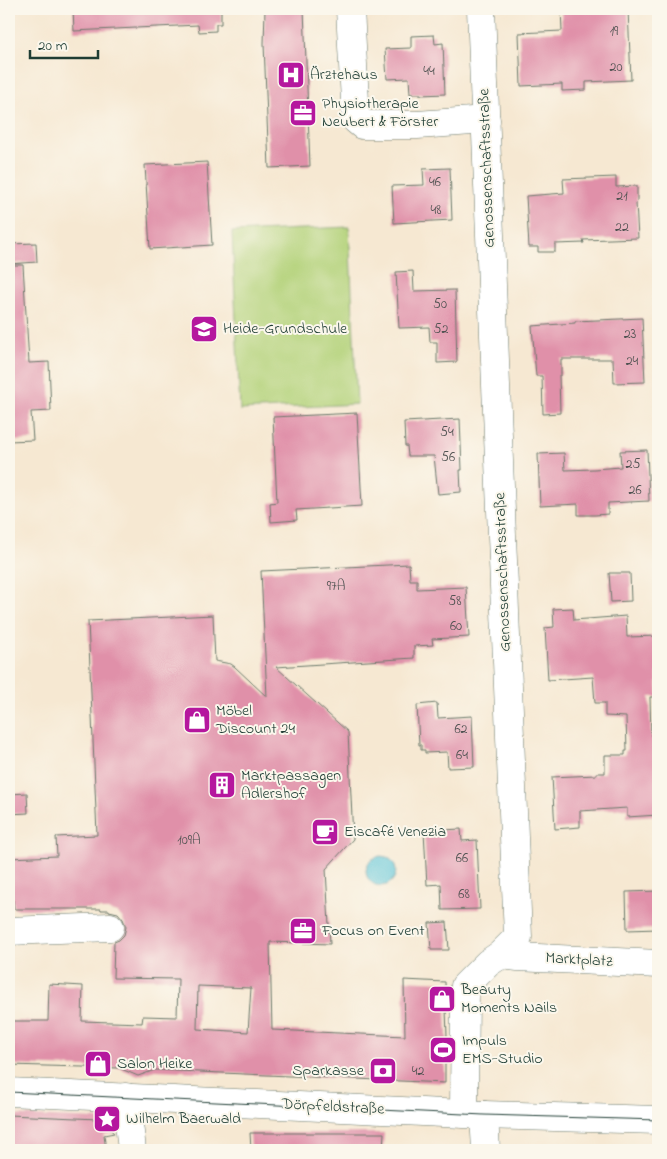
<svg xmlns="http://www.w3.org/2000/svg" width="667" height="1159" font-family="'Indie Flower',sans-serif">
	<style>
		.green { fill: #b3d279; stroke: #698856 }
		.water { fill: #5bc4d8; stroke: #3d8086 }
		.building { fill: #e090a9; fill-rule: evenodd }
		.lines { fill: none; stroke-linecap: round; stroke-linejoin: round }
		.minor-casing { stroke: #6a796b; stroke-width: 29 }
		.minor { stroke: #fff; stroke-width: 28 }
		.tram { stroke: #1f3d34; stroke-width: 1 }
		.labels { text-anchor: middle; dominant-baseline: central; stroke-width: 4; stroke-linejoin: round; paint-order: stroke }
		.number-label { font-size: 14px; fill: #4f5251 }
		.poi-label { font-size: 16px; fill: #1f3d34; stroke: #fbf7ec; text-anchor: start }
		.street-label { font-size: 16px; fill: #1f3d34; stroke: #fbf7ec }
	</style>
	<rect width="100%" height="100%" fill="#fbf7ec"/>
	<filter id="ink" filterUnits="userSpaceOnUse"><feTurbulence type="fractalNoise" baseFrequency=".02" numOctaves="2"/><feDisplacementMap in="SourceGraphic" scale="10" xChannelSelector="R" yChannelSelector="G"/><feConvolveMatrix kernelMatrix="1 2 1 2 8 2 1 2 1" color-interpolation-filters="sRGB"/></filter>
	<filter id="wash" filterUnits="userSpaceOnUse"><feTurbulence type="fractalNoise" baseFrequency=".0096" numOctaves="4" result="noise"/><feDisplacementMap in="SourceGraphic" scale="20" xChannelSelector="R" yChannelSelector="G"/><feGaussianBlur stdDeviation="1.12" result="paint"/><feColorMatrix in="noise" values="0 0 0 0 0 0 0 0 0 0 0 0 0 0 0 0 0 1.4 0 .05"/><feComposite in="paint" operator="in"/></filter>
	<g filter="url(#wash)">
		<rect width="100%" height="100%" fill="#f6e8d2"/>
		<path class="green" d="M349,227L357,404L240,410L232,232Z"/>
		<circle class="water" cx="381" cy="871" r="15"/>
		<g id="blocks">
			<g class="building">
				<path d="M73,9H221V24H216V31L199,32L198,25L74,31Z"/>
				<path d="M265,9H304L310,166L269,168L264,44Z"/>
				<path d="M561,9H628L631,80L586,82V90L562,91V84L521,86L519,33L562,31Z"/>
				<path d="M434,35L435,44L443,43L445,94L421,95V94H410L409,78L387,79L385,49L411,48V36Z"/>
				<path d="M207,162L212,245L150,249L145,165Z"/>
				<path d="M450,168L452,220L394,223L392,186L424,185L423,169Z"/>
				<path d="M616,177V187L637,186V202L636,203L638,238L583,240L584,243L555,244V252H538V247H529L526,196L564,193L563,179Z"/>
				<path d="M36,243L37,262L9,264V244Z"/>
				<path d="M9,265H23L29,363L49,362L51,411L31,412L33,440L9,441Z"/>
				<path d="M413,271L414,291L455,290L457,362L437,363V342H430L429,327L399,328L396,272Z"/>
				<path d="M642,318L645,382L614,383L613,359H561V375H559L560,413L543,414L542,376H536L532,326L575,323V321Z"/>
				<path d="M357,413L362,506L296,510L297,520L271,522L270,503L277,502L273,417Z"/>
				<path d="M460,419L462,470H460L461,492L438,494L434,456H408L407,446H405L404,422Z"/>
				<path d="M647,450L649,501L608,503V514L595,515H578V504L540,506L538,454L564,453L565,470L594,469L621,467L620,451Z"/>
				<path d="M409,564L410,580H417V589L466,587L469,637L432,639L433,645L414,646V658L276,667L348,732L353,839L326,869L330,944L270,942L272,1030L405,1036L404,980L445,982L448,1063H445V1083L155,1070L138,1076L119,1068L9,1065V1021H48L49,984L83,986L82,1021L142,1023L143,1016L177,1017L178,979L113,978L114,942L119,940L124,935L126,927L123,919L118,913L109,911V910H101V909H14L13,900H9V858L57,856L56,837L97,835L88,621L213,615L215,661L231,664L235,667L267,697L261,571ZM198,986L251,988L248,1032L197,1029Z"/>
				<path d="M609,573H630L631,601L611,602Z"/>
				<path d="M573,608L574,620L626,616L627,637L658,636V673H657L658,697H650L651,736L658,735V815L627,817V808L580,811V827L555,829L552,777L596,775V773H605V755H625V751H627L626,717L605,716V703H595L593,677L548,680L545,628L554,627L553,609Z"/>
				<path d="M437,703L438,718L472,716L474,767L448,768L447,752L425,753V750H421V745H419L417,705Z"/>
				<path d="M27,793L28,813L9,814V794Z"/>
				<path d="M461,829L462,841L477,840L480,909L442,910L441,884L427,885L424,831Z"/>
				<path d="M658,891V929L627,930L626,892Z"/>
				<path d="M447,922L449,950H431L429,923Z"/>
				<path d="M9,1115L98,1119L114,1133L104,1135L106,1150H9Z"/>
				<path d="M250,1133H384L383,1150H251Z"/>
			</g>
		</g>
	</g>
	<g filter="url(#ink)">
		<use href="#blocks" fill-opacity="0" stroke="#6a796b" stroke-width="1"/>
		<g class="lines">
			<g class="minor-casing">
				<g id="minor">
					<path d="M350,9L356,120L362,125H417L486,120"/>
					<path d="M9,931L110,927"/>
					<path d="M500,955L518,957L658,964"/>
					<path d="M9,1092L484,1115L658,1120"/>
					<path d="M126,1097L132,1150"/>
					<path d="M464,1113L465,986L488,963L500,955L518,937L481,9"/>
					<path d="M484,1115L486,1150"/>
				</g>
			</g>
			<use href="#minor" class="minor"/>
			<path class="tram" d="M9,1092L484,1115L658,1120"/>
		</g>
	</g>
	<defs>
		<g id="hospital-square" transform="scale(1.4375)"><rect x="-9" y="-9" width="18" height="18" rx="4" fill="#b5179e" stroke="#fbf7ec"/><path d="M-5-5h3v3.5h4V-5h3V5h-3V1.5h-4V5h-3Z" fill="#fff"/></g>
		<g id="office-square" transform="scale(1.4375)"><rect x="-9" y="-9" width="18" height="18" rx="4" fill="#b5179e" stroke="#fbf7ec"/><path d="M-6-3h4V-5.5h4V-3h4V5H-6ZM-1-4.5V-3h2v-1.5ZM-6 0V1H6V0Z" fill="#fff"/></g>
		<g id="school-square" transform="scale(1.4375)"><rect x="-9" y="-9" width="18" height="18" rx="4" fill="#b5179e" stroke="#fbf7ec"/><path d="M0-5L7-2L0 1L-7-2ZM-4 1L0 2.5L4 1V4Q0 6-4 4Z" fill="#fff"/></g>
		<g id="shop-square" transform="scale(1.4375)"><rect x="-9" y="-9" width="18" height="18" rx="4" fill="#b5179e" stroke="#fbf7ec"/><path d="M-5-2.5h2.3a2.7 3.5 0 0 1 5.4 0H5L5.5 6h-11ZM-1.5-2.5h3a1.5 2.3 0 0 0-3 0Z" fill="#fff"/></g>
		<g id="building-square" transform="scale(1.4375)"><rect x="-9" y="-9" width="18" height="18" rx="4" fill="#b5179e" stroke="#fbf7ec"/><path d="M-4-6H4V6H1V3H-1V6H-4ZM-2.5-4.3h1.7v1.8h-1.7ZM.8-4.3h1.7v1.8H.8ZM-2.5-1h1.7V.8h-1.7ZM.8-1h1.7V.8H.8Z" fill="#fff"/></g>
		<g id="cafe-square" transform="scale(1.4375)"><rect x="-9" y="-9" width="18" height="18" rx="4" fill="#b5179e" stroke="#fbf7ec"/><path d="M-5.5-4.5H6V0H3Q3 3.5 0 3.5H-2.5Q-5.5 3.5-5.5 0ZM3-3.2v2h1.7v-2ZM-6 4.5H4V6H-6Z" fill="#fff"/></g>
		<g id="stadium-square" transform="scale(1.4375)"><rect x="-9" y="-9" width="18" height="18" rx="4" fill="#b5179e" stroke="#fbf7ec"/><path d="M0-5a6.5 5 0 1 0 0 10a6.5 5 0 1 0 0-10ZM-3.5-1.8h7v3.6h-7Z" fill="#fff"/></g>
		<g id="bank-square" transform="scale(1.4375)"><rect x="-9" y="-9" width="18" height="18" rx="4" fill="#b5179e" stroke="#fbf7ec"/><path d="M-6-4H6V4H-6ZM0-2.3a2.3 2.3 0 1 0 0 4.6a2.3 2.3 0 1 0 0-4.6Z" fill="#fff"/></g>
		<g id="sight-square" transform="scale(1.4375)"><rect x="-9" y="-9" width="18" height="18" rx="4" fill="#b5179e" stroke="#fbf7ec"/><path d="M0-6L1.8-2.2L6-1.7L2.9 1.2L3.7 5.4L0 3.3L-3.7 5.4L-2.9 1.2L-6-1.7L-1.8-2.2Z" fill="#fff"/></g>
	</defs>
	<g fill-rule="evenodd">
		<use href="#hospital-square" x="291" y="75"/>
		<use href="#office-square" x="303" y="113"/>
		<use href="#school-square" x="204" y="329"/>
		<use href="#shop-square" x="197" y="720"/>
		<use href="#building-square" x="222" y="785"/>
		<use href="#cafe-square" x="325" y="832"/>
		<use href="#office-square" x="303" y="931"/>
		<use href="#shop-square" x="442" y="999"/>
		<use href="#stadium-square" x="443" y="1050"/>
		<use href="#shop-square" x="98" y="1064"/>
		<use href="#bank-square" x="383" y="1071"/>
		<use href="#sight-square" x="107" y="1119"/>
	</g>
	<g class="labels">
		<g class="number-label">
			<text x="614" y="31">19</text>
			<text x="616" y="67">20</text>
			<text x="429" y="71">44</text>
			<text x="435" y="182">46</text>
			<text x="622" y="196">21</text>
			<text x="436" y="210">48</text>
			<text x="622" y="227">22</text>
			<text x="440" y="304">50</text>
			<text x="441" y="329">52</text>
			<text x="630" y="334">23</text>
			<text x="632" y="361">24</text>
			<text x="447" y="432">54</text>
			<text x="448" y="457">56</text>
			<text x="633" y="464">25</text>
			<text x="635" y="490">26</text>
			<text x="336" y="586">97A</text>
			<text x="455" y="601">58</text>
			<text x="456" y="626">60</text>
			<text x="461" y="729">62</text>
			<text x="462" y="755">64</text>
			<text x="189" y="840">109A</text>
			<text x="462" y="858">66</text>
			<text x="464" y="894">68</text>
			<text x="418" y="1071">42</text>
		</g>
		<g class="poi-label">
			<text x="310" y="75">Ärztehaus</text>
			<text x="322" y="104">Physiotherapie<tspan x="322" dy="18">Neubert &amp; Förster</tspan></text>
			<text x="223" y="329">Heide-Grundschule</text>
			<text x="216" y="711">Möbel<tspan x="216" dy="18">Discount 24</tspan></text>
			<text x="241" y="776">Marktpassagen<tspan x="241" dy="18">Adlershof</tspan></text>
			<text x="344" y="832">Eiscafé Venezia</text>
			<text x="322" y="931">Focus on Event</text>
			<text x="461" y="990">Beauty<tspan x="461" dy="18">Moments Nails</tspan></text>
			<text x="462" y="1041">Impuls<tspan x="462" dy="18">EMS-Studio</tspan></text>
			<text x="117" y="1064">Salon Heike</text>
			<text x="364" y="1071" text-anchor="end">Sparkasse</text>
			<text x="126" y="1119">Wilhelm Baerwald</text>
		</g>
		<g class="street-label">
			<text transform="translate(487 168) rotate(-92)">Genossenschaftsstraße</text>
			<text transform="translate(503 572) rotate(-92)">Genossenschaftsstraße</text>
			<text transform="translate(579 960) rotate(3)">Marktplatz</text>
			<text transform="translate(333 1107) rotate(3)">Dörpfeldstraße</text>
		</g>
	</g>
	<rect width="667" height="1159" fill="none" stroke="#fbf7ec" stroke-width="30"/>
	<path d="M30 50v8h68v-8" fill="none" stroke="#1f3d34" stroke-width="2.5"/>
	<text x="38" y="50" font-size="15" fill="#1f3d34" stroke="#fbf7ec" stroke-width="4" paint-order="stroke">20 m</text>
</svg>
